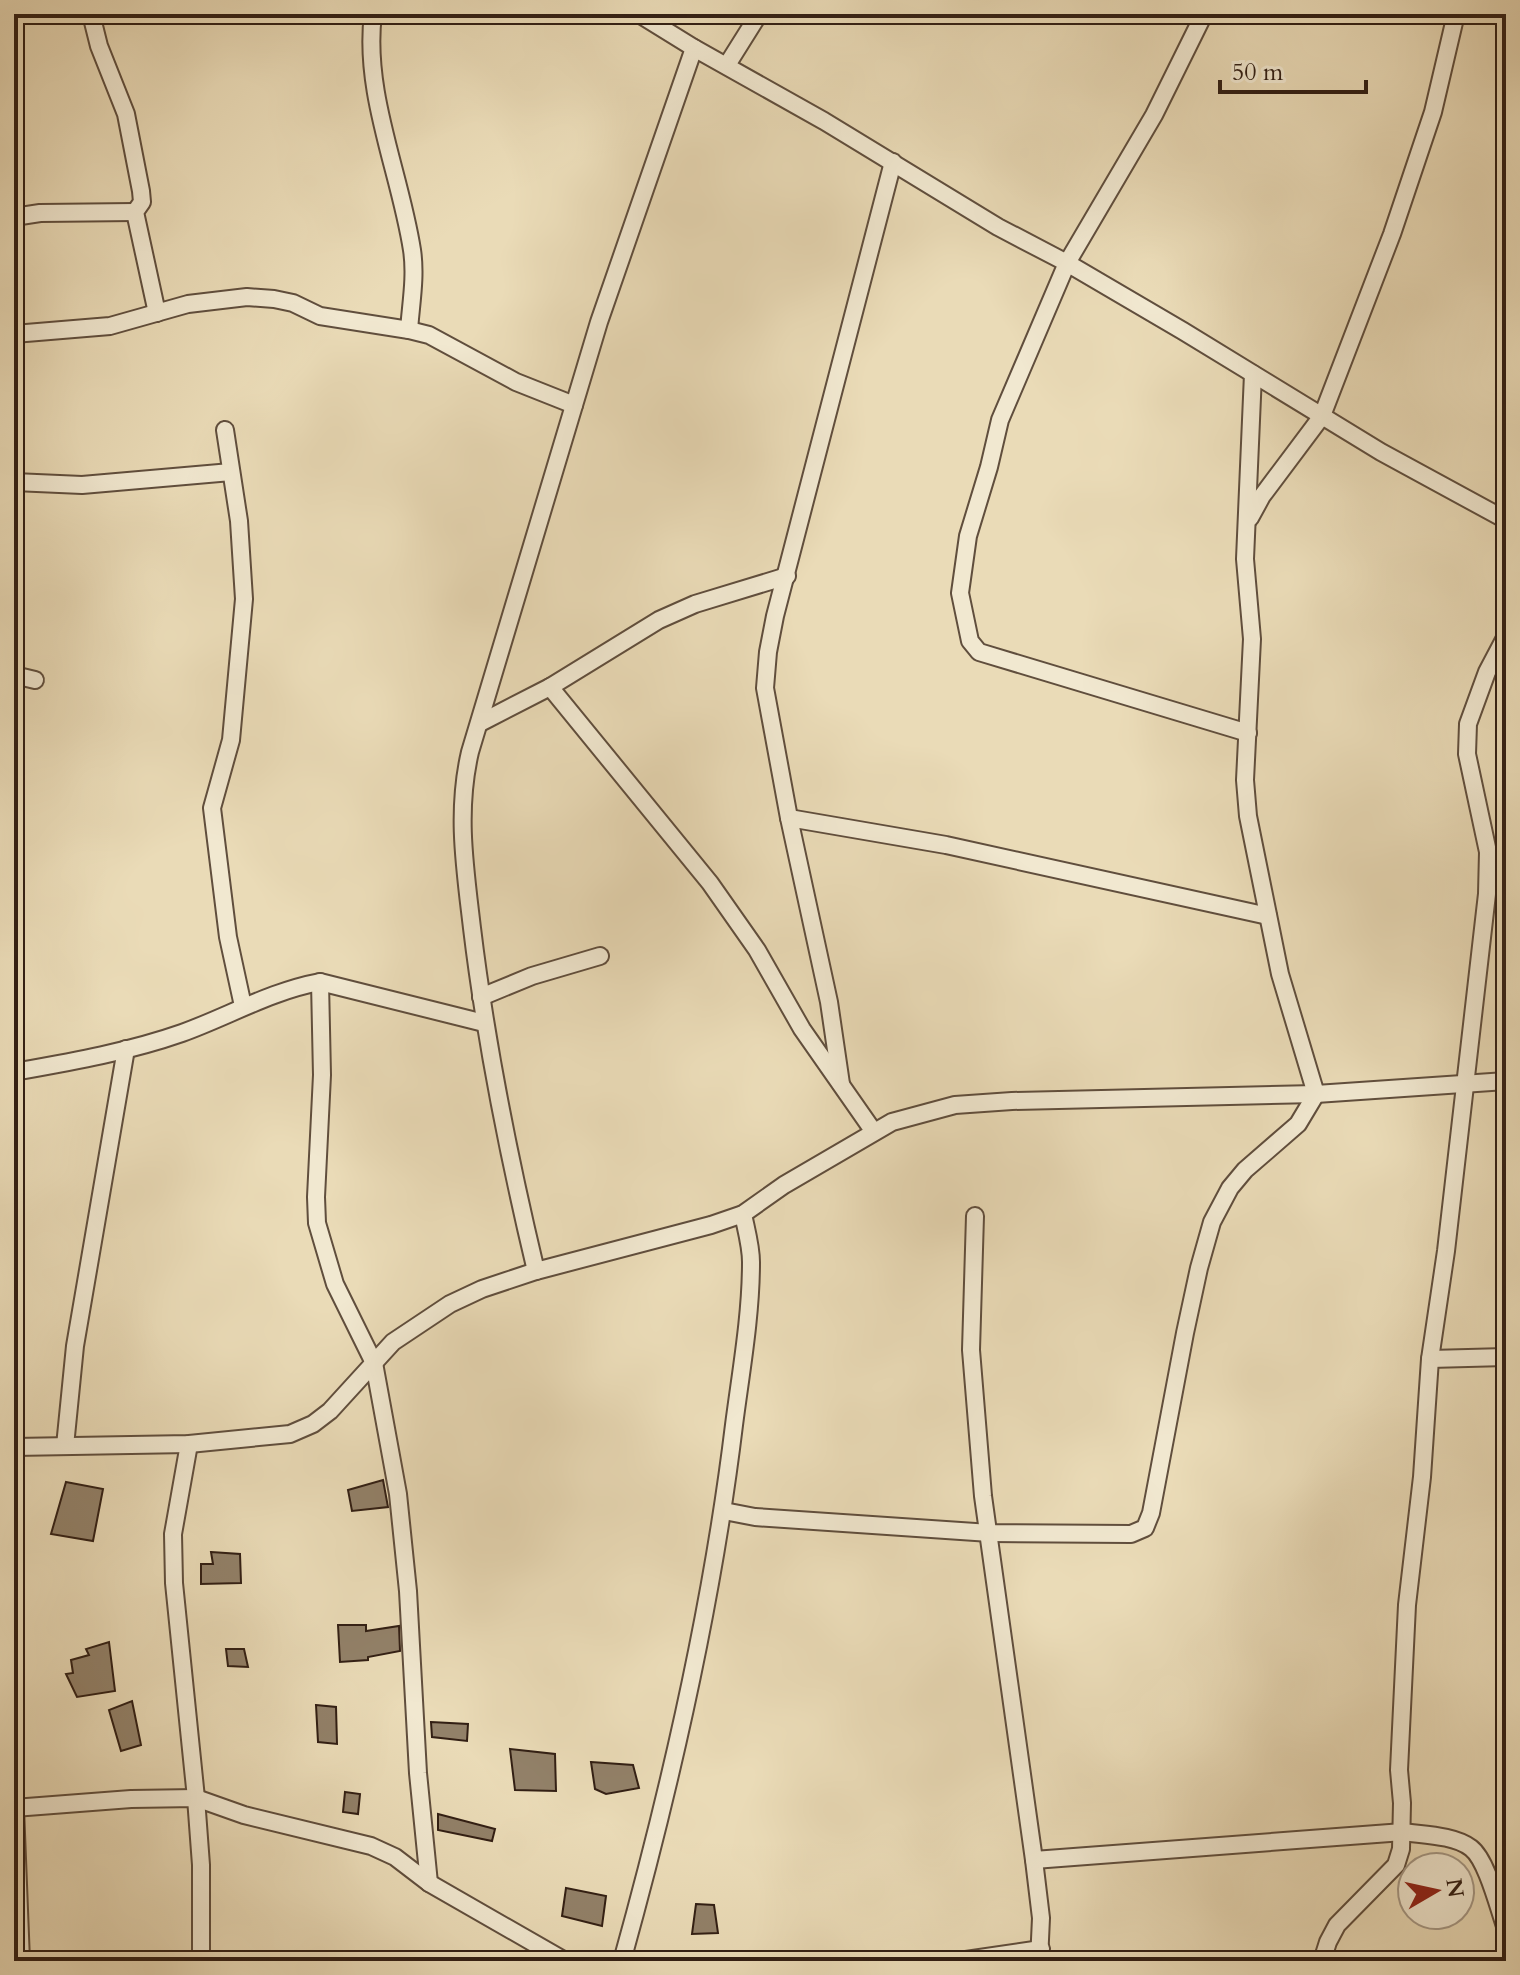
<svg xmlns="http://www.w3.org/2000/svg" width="1520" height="1975" font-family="Cardo,serif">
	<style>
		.building { fill: #928169; stroke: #321f14; stroke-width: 2 }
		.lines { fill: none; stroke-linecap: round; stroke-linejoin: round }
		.street-casing { stroke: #604e3d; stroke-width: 20 }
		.street { stroke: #f1e8d0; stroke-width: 16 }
	</style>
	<rect width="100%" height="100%" fill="#eadbb7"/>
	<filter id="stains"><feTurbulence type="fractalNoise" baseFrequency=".0025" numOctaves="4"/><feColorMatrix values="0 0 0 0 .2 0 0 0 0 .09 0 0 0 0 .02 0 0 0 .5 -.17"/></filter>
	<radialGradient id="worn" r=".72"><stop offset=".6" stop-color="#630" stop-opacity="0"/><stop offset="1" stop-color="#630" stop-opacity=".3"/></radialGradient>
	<g class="building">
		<path d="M383,1480L388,1507L352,1511L348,1490Z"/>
		<path d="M66,1482L103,1489L93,1541L51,1534Z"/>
		<path d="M211,1552L240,1554L241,1583L201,1584V1564H213Z"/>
		<path d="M338,1625H366V1631L399,1626L400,1651L368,1657V1660L340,1662Z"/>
		<path d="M109,1642L115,1691L77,1697L66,1674L73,1673L71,1660L89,1655L86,1649Z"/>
		<path d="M226,1649H244L248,1667L228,1666Z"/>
		<path d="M132,1701L141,1745L121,1751L109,1710Z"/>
		<path d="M316,1705L336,1707L337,1744L318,1742Z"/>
		<path d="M431,1722L468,1724L467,1741L432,1737Z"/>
		<path d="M510,1749L555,1754L556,1791L515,1790Z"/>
		<path d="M591,1762L633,1765L639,1788L606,1794L595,1789Z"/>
		<path d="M345,1792L360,1794L358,1814L343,1812Z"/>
		<path d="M438,1814L495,1829L492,1841L438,1830Z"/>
		<path d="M566,1888L606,1896L602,1926L562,1916Z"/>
		<path d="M696,1904L714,1905L718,1933L692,1934Z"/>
	</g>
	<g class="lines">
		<g class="street-casing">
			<g id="street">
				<path d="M91,14L99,46L126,114L141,191L142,202L135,212L157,313"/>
				<path d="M373,14C363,93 400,172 412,250C416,276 411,303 409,330"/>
				<path d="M639,14L694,48L824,121L998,227L1067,263L1183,331L1381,452L1506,520"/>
				<path d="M1204,14L1154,115L1067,263L1000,420L989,467L968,536L960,593L970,641L979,652L1248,733"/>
				<path d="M727,65L759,14"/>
				<path d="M14,217L40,213L135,212"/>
				<path d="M14,334L110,326L188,304L247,297L274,299L293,303L320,316L409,330L429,335L516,382L574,405"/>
				<path d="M225,430L239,521L244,599L231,740L212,808L228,937L243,1006"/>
				<path d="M14,482L82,485L231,472"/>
				<path d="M1250,518L1262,496L1322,416L1392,234L1433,112L1456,14"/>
				<path d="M14,675L35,680"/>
				<path d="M550,687L710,883L757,950L802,1029L874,1132"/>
				<path d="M480,723L550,687L659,620L695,604L787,576"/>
				<path d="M789,818L946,845L1268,916"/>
				<path d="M320,982L322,1075L316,1197L317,1223L335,1284L374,1363L398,1494L408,1591L418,1773L429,1883"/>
				<path d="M481,997L532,976L600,956"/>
				<path d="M14,1072C70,1062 128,1052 182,1033C229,1016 271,991 320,982L484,1023"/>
				<path d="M841,1084L829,1002L789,818L765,688L768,652L775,616L893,162"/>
				<path d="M975,1216L971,1350L983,1496L1034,1860L1041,1918L1039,1961"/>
				<path d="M536,1271C509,1158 486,1044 472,928C465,868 456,812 470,752L599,322L694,48"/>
				<path d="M1430,1359L1506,1357"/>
				<path d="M189,1444L173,1534L174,1583L196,1798L201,1865V1961"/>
				<path d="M65,1446L75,1346L126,1049"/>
				<path d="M14,1447L189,1444L290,1434L313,1424L330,1411L393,1342L450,1304L482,1289L536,1271L711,1225L743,1214L784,1185L892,1122L955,1105L1012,1101L1316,1094L1506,1081"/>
				<path d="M724,1511L755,1517L990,1533L1131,1534L1145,1528L1151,1513L1185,1333L1199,1268L1212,1222L1230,1188L1245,1170L1298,1124L1316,1094L1280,974L1248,816L1245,780L1252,639L1245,559L1253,374"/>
				<path d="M14,1808L131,1799L196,1798L244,1815L371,1846L395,1857L429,1883L565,1961"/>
				<path d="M15,1808L21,1961"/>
				<path d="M1034,1860L1403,1832C1423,1835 1454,1835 1471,1848C1487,1860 1499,1910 1506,1929"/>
				<path d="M622,1961C671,1785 712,1607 734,1425C741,1371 751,1316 751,1262C751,1246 746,1229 743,1214"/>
				<path d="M959,1961L1041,1949"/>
				<path d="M1322,1961L1328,1942L1337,1925L1396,1865L1401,1849L1402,1803L1399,1770L1407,1605L1422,1477L1430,1359L1446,1251L1487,894L1488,852L1467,754L1468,724L1487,672L1506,636"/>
			</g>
		</g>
		<use href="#street" class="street"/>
	</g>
	<rect width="1520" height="1975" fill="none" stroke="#eadbb7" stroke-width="48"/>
	<rect x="16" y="16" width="1488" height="1943" fill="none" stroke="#321f14" stroke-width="4"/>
	<rect x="24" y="24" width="1472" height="1927" fill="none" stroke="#321f14" stroke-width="2"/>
	<g transform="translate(1436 1891) rotate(81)"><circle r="38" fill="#f1e8d0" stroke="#a59885" stroke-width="2"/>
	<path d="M0-6L14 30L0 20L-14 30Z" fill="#8f2418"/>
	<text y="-12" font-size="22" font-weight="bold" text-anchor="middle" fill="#321f14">N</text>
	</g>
	<path d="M1220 80v12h146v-12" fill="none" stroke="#321f14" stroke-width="4"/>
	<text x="1232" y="80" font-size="24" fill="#321f14" stroke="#f1e8d0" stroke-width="6" paint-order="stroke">50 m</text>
	<rect width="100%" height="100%" filter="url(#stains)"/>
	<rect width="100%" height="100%" fill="url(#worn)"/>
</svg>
